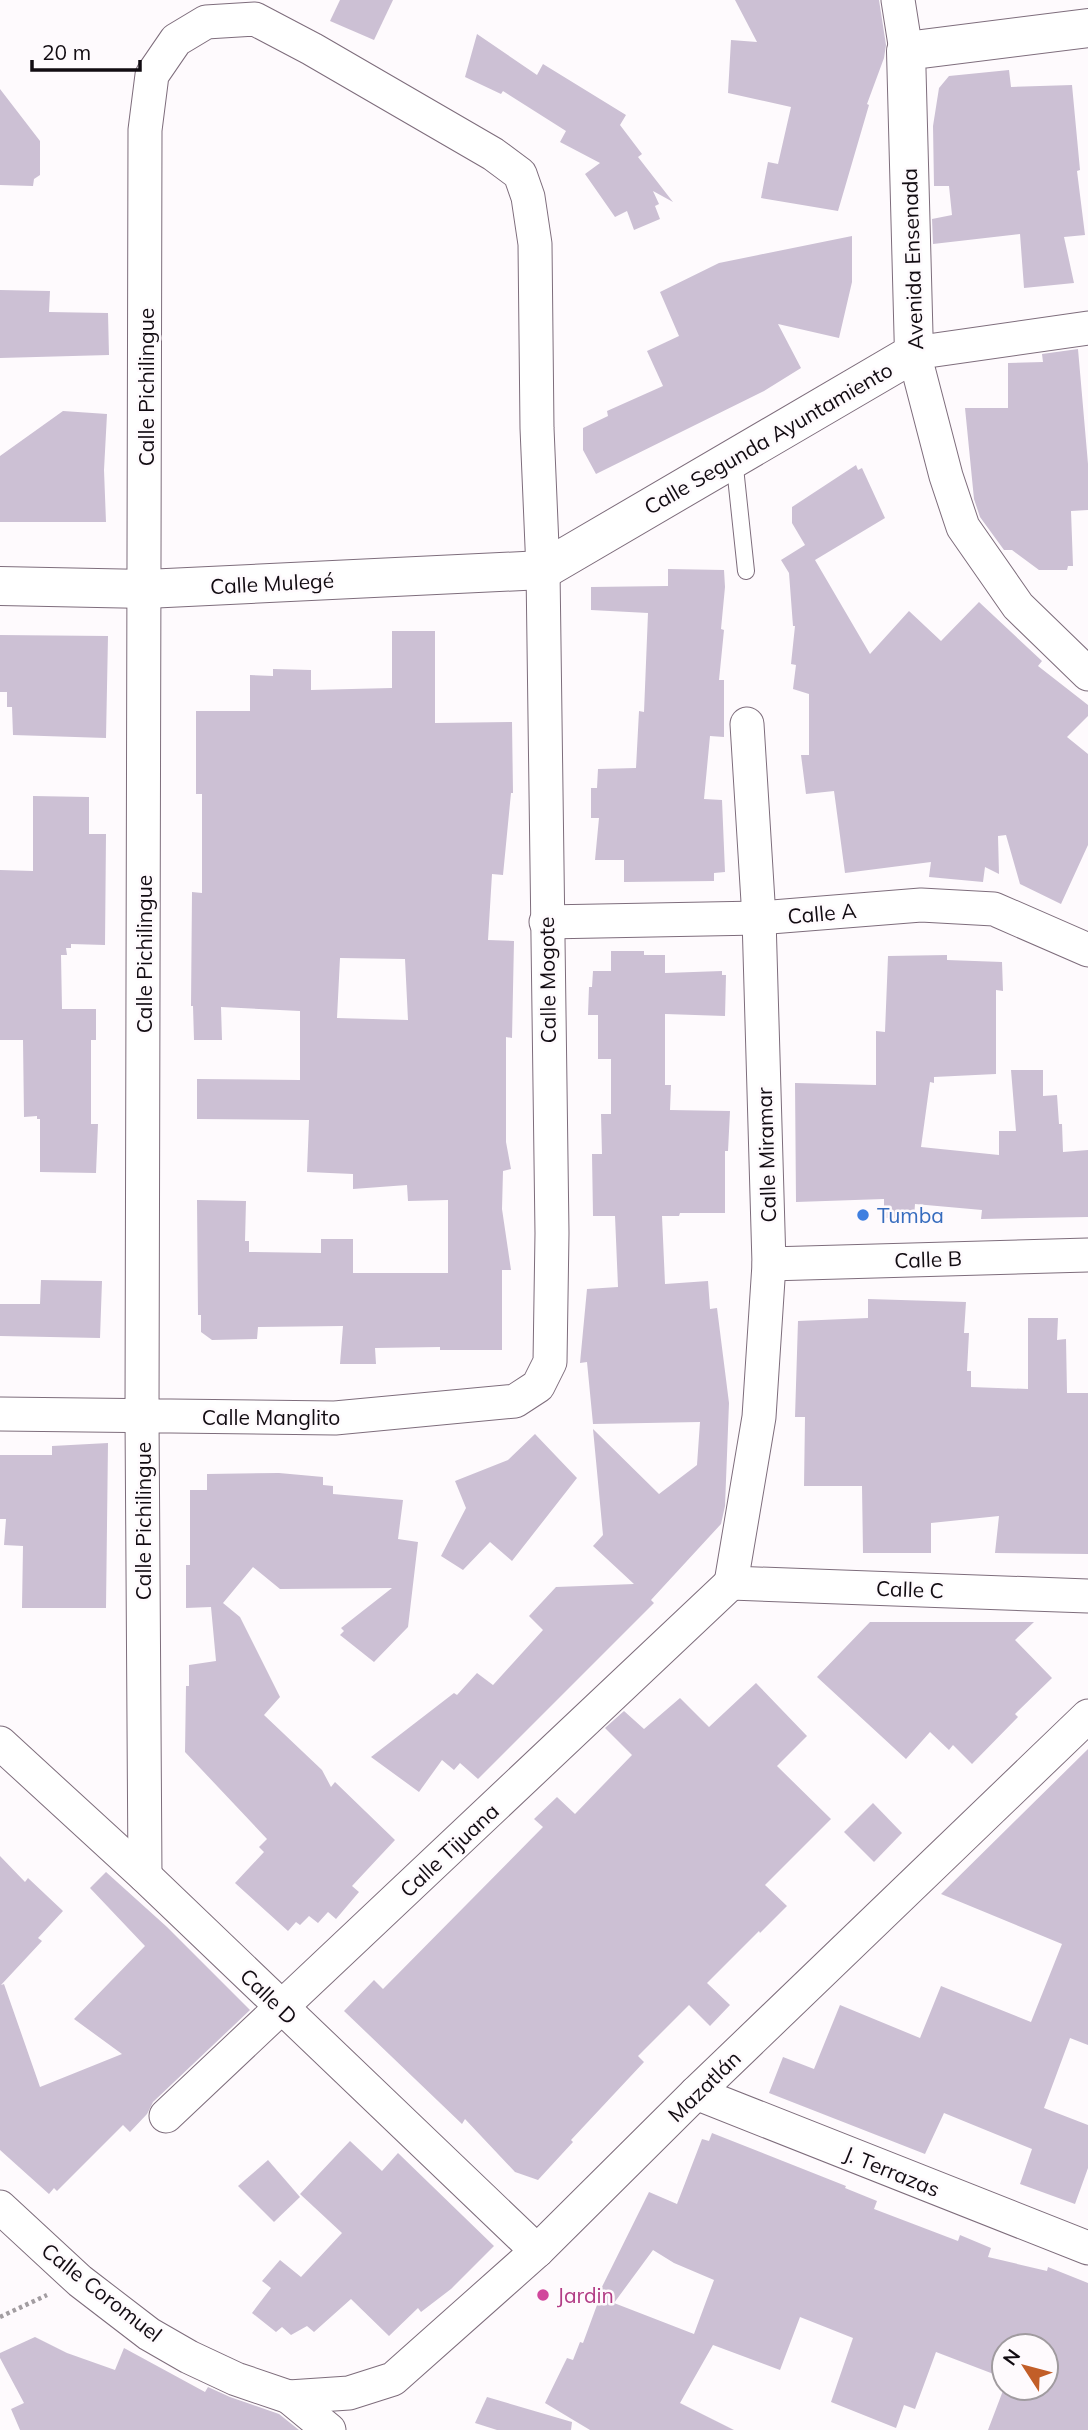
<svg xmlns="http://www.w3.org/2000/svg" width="1088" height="2430" font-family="Mulish,sans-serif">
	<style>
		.building { fill: #ccc0d4; fill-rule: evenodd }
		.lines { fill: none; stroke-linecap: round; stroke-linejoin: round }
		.lane-casing { stroke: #7e6d7c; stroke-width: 18 }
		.street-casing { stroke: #7e6d7c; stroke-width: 35 }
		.secondary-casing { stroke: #7e6d7c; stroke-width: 40 }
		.path { stroke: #a29da1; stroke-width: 4.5; stroke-dasharray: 3.5 3.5; stroke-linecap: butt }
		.lane { stroke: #fff; stroke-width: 16 }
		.street { stroke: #fff; stroke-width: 33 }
		.secondary { stroke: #fff; stroke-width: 38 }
		.shop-dot { fill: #3f7fe0; stroke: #fefafd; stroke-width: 2.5 }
		.hotel-dot { fill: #d1479c; stroke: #fefafd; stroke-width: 2.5 }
		.labels { text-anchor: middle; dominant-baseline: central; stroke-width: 5; stroke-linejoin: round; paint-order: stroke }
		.street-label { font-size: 21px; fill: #120c12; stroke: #fefafd }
		.shop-label { font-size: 21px; fill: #366cbe; stroke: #fefafd; text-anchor: start }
		.hotel-label { font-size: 21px; fill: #b23c85; stroke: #fefafd; text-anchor: start }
	</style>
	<rect width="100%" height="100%" fill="#fefafd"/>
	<g class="building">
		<path d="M340,0H393L374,40L330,21Z"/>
		<path d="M735,0H879L886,45L884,58L867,104L869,105L838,211L761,198L768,162L778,164L791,107L728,93L731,40L757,42Z"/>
		<path d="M477,34L537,75L543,64L626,115L620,125L642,154L638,157L673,202L653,191L659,204L655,206L660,219L634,230L627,211L615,217L585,174L600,163L560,142L566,131L503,91L501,94L465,77Z"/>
		<path d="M1009,70L1011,87L1072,85L1080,170L1077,171L1085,235L1064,237L1074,283L1024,288L1020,234L933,244L932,219L952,215L949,186H934L933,126L939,88L949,76Z"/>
		<path d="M0,89L40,141V175L34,179L33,186L0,185Z"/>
		<path d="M852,236V282L839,338L778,324L801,368L764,391L596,474L583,450V428L608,416L607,411L663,386L647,351L679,336L660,292L719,263Z"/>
		<path d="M0,290L50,291L49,312L108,313L109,355L0,358Z"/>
		<path d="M1078,349L1088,464V510L1071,511L1073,566H1068L1067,570H1039L1012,550H1004L980,517L974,499L965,408H1008V363L1043,362L1042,354Z"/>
		<path d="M63,411L107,414L104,470L106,522H0V456Z"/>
		<path d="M856,465L858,470L862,468L885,518L815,560L870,654L909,611L941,641L979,602L1042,661L1038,666L1088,705V716L1067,737L1088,754V845L1061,904L1020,884L1006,835L998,836L999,874L985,867L983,882L929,877L931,862L845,873L834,791L806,794L801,755H809V694L793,689L796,665L791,664L795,626H793L789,573L781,560L805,545L792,523V507Z"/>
		<path d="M668,569L724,570L725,587L721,629L724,630L719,680H724V737L710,736L704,799L722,800L725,872L714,873V881L624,882V860H595L599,818H591V788H597L598,769L636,768L639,711L644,712L648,613L591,610V587L668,586Z"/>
		<path d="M392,631H435V723L512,722L513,793H511L503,875L492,874L488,940L514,941L512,1038L506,1037V1142L511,1169L503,1171L502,1209L511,1270H502V1350H440V1347L375,1348L376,1364H340L343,1326L258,1327L257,1339L212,1340L201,1332V1315H198L197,1200L246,1201L245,1241H249V1252L321,1253V1239H353V1273H448V1200L408,1201L407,1185L353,1189V1174L307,1172L309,1120L197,1119V1079L300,1080V1011L221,1007L222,1040H194L193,1006H191L192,892L202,893V794H196V711H250V675L273,676V669L311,670V690L392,688ZM340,958L405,959L408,1020L337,1018Z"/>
		<path d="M0,635L108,636L106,738L13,735L12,707H7V692H0Z"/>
		<path d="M33,796L89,797V834H106L105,945L71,944V948H66L67,955H61L62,1009H96V1040H91V1124H98L96,1173L40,1172V1119H37V1116L24,1117L23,1040H0V870L33,871Z"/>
		<path d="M611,951H644V955H665V973L722,971V975H726L725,1016L665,1014V1085H671L670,1110L730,1111L728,1151H725V1213H680L679,1216H662L665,1284L708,1281L710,1309L717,1308L729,1403L725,1506L721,1524L651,1600L654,1603L478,1779L460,1763L454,1770L442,1760L419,1792L371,1757L454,1693L457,1695L477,1673L493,1685L543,1630L529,1616L556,1587L634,1584L593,1546L603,1535L593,1429L659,1494L697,1465L700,1422L593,1424L587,1362L580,1363L587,1289L618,1287L615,1216H593L592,1154H602L601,1114H611V1059H598V1015H588L589,987H592L593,971H611Z"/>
		<path d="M947,955V960L1002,962L1003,991L996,990V1074L934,1077V1083L930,1082L921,1147L999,1155V1131H1016L1011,1070H1043V1096L1057,1095L1059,1124H1062L1063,1152L1088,1150V1217L981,1219L982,1210L915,1204L914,1218H884V1199L796,1202L795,1083L876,1085V1031L885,1032L888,956Z"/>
		<path d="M41,1280L102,1281L100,1338L0,1336V1304H40Z"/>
		<path d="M868,1299L966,1302L964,1333H969L967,1371H971V1387L1028,1389V1318H1058L1057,1340L1066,1339L1067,1393H1088V1554L995,1553L999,1516L931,1523V1553H863L862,1486H804L805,1417H795L798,1321L868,1318Z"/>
		<path d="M535,1434L577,1478L512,1561L490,1542L463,1570L441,1556L466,1508L455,1481L508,1460Z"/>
		<path d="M108,1443L106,1608H22L23,1546L4,1545L6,1519H0V1455H52V1446Z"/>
		<path d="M279,1473L323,1477V1485L333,1486V1494L403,1500L398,1539L418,1542L408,1627L374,1662L340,1635L344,1631L341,1628L392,1588L280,1589L253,1567L223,1603L240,1617L280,1697L264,1715L322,1770L331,1787L335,1782L395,1840L352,1886L359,1892L336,1919L328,1912L318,1923L309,1916L300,1925L296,1922L288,1931L235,1883L264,1852L259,1847L267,1839L185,1752L186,1686H189V1665L216,1661L211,1607L186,1608V1565H190V1490H207V1474Z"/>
		<path d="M870,1622H1034L1015,1640L1052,1678L1015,1714L1018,1717L972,1764L953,1745L949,1750L930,1732L906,1759L817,1677Z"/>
		<path d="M756,1683L807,1736L777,1766L831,1819L765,1885L787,1906L760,1933L759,1931L707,1983L730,2005L710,2026L689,2005L638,2056L644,2062L571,2140L573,2142L538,2180L515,2172L465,2119L462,2124L344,2011L374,1980L383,1989L543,1827L534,1819L557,1797L575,1814L632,1755L605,1728L624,1711L644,1729L680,1698L709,1727Z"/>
		<path d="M1088,1749V2045L1070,2038L1044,2108L1088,2125V2168L1075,2204L1020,2184L1032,2149L944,2113L925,2154L769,2093L783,2057L814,2069L840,2005L920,2038L941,1986L1031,2022L1062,1944L941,1894Z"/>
		<path d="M873,1803L902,1833L874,1862L844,1832Z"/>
		<path d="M0,1856L25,1882L28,1878L63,1911L38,1938L42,1941L1,1985L4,1984L40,2087L122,2054L74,2019L145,1946L90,1888L106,1872L167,1927L250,2010L153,2102L147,2114L130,2132L123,2125L57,2191L54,2188L49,2194L0,2150Z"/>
		<path d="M712,2133L846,2186L845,2188L877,2201L874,2209L958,2241L960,2235L991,2248L988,2257L1047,2271L1048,2267L1088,2283V2430H988L1004,2388H1046V2346H1004V2378L936,2352L915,2409L904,2405L896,2428L831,2402L853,2338L800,2317L780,2370L713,2345L680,2403L734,2430H590L545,2403L567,2358L573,2360L580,2342L583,2343L597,2305L594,2303L649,2192L677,2204L702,2139L709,2141ZM653,2250L674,2263L714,2280L694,2334L614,2303Z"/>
		<path d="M350,2141L382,2171L398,2153L494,2246L451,2289L421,2312L418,2308L389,2336L351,2299L314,2332L307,2326L291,2335L282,2327L276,2332L252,2313L271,2288L262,2281L280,2260L301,2277L342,2233L300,2194Z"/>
		<path d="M268,2160L300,2197L274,2222L238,2186Z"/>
		<path d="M35,2337L67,2353L115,2370L124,2348L205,2392L208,2387L230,2397L279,2414L299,2430H20L11,2409L24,2403L0,2358V2353Z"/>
		<path d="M487,2397L572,2422L571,2430H497L475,2423Z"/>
	</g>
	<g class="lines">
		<g class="lane-casing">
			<path id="lane" d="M734,458L746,571"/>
		</g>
		<g class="street-casing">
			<g id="street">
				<path d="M898,0L906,51"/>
				<path d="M1088,328L914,353L946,476L963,527L1018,606L1088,674"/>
				<path d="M546,922L759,918L921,905L994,909L1088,950"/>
				<path d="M769,1264L1088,1255"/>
				<path d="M0,1414L335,1418L515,1401L538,1386L550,1362L552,1233L543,570L537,428L535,244L528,197L520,174L493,154L312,49L255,19L206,22L176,40L152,75L145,130L142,1416L145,1876"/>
				<path d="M731,1583L759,1417L769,1264L759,918L747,724"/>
				<path d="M731,1583L1088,1596"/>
				<path d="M0,1743L145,1876L537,2251"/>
				<path d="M696,2093L1088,2248"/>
				<path d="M166,2116L731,1583"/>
				<path d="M0,2207L80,2281L149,2334L189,2357L236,2379L289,2397L329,2430"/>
				<path d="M289,2397L349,2393L393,2379L537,2251L696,2093L1088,1716"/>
			</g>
		</g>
		<g class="secondary-casing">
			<path id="secondary" d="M0,586L146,589L543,570L914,353L906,51L1088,28"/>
		</g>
		<path class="path" d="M0,2317L47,2295"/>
		<use href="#lane" class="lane"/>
		<use href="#street" class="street"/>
		<use href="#secondary" class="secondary"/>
	</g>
	<circle class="shop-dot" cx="863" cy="1215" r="7"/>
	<circle class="hotel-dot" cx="543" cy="2295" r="7"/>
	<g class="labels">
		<g class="street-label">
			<text transform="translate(912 259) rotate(-92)">Avenida Ensenada</text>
			<text transform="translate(146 387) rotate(-90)">Calle Pichilingue</text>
			<text transform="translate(768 438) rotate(-30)">Calle Segunda Ayuntamiento</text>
			<text transform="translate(272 583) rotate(-3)">Calle Mulegé</text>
			<text transform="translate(822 913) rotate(-5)">Calle A</text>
			<text transform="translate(144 954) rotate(-90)">Calle Pichilingue</text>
			<text transform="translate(547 980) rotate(-91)">Calle Mogote</text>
			<text transform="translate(766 1155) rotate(-92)">Calle Miramar</text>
			<text transform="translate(928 1259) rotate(-2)">Calle B</text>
			<text x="271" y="1417">Calle Manglito</text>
			<text transform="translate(143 1521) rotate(-90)">Calle Pichilingue</text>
			<text transform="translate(910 1589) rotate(2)">Calle C</text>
			<text transform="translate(449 1850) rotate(-43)">Calle Tijuana</text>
			<text transform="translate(269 1996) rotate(44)">Calle D</text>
			<text transform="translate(704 2086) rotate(-44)">Mazatlán</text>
			<text transform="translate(892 2171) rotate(22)">J. Terrazas</text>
			<text transform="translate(102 2292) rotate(38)">Calle Coromuel</text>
		</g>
		<g class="shop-label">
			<text x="877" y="1215">Tumba</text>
		</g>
		<g class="hotel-label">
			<text x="557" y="2295">Jardin</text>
		</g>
	</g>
	<g transform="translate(1025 2367) rotate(306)"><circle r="33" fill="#fefafd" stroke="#a09b9f" stroke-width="2"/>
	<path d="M0-5L12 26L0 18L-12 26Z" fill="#c25e28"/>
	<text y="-10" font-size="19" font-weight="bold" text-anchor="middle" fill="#120c12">N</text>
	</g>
	<path d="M32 60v10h108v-10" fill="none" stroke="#120c12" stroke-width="3.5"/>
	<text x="42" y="60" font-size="21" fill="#120c12" stroke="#fefafd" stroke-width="5" paint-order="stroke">20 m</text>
</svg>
